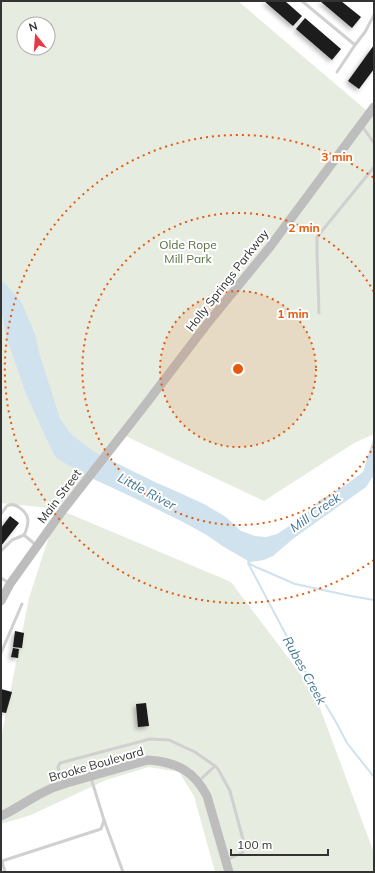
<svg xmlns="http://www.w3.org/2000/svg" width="375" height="873" font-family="Mulish,sans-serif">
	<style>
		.green { fill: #e6ecdf; fill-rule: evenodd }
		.water { fill: #cfe2ee }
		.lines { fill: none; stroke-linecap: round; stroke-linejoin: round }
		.stream { stroke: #cfe2ee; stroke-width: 2 }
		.building { fill: #1a1a1a; filter: url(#shadow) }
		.lane { stroke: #d0d0d0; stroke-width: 3 }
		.secondary { stroke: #bdbdbd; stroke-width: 9 }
		.ring { fill: none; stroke: #e8590c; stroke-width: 2; stroke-dasharray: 2 4 }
		.labels { text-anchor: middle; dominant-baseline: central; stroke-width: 4; stroke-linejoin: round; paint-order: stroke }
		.park-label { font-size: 12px; fill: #56703f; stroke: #fff }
		.street-label { font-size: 12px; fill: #333; stroke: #fff }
		.water-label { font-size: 13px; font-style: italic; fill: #3f7597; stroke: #fff }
		.centre { fill: #e8590c; stroke: #fff; stroke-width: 2 }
		.ring-label { font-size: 12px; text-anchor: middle; font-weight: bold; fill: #e8590c; stroke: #fff; stroke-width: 4; stroke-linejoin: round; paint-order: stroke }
	</style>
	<defs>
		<filter id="shadow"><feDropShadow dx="-2.5" dy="2.5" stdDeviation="2" flood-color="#0004"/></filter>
	</defs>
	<rect width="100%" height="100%" fill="#fff"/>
	<path class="green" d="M1,1H238L366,110L374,107V434L354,443L264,501L119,433L58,509L231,582L314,692L374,853V872H215L194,796L179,772L149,767L106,780L31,815L1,824V738L29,598L58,509L1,503ZM24,24H48V48H24Z"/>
	<path class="water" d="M1,279L21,301L35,334L39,352L60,419L72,435L96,453L155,482L180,493L204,504L226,517L241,531L255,536L266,537L277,534L303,517L320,500L347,484L363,472L374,436V475L366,487L294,538L273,556L264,560L250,562L224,547L205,534L183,522L132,497L89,477L56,458L45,436L25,391L6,336L1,308Z"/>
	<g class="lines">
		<g class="stream">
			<path d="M248,560L250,564L256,567L295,584L351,596L374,600"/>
			<path d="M248,563L312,684L324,702L336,722L347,743L374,777"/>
		</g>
	</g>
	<g class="building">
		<path d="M264,1H285L302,16L293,26Z"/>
		<path d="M320,1H341L361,17L352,28Z"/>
		<path d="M305,18L341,49L332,60L296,29Z"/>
		<path d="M374,45V69L359,89L348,81Z"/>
		<path d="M10,516L19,523L1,546V528Z"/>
		<path d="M15,631L24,633L22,648L13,647Z"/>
		<path d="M13,648L19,649L18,658L11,657Z"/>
		<path d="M1,689L12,692L6,713L1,712Z"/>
		<path d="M146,703L149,726L138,727L136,704Z"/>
	</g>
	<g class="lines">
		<g class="lane">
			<path d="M302,1L355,45L365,32L374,15"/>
			<path d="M337,72L355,45"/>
			<path d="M362,126L374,143"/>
			<path d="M319,313L317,252V237L374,167"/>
			<path d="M1,514C3,512 5,508 7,506C15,501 27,512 28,520C28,525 26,531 24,535"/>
			<path d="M24,535L36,545"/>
			<path d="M1,551L12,540L24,535"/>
			<path d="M1,578L9,583"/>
			<path d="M1,653L22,604"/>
			<path d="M91,778L104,820L123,872"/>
			<path d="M200,780L215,766"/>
			<path d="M63,784L58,767L60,763L150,739L169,740L195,752L215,766L218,769L230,791L245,847L242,853L226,860"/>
			<path d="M5,872L2,861L101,829L104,820"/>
		</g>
		<g class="secondary">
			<path d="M1,601L10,584L63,510L142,409L207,324L269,248L374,107"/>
			<path d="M1,816L9,812L38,795L52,788L67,783L148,760C177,762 194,771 207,796L229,872"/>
		</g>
	</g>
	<circle cx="238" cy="369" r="78" fill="#e8590c" fill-opacity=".12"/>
	<g class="ring">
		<circle cx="238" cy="369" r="78"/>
		<path d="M374 446A156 156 0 1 1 374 292"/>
		<path d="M374 560A234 234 0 1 1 374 178"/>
	</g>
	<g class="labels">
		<g class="park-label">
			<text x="188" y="244">Olde Rope<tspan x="188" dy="14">Mill Park</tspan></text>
		</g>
		<g class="street-label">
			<text transform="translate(227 280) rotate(-52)">Holly Springs Parkway</text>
			<text transform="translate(59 496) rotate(-53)">Main Street</text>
			<text transform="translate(96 764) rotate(-16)">Brooke Boulevard</text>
		</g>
		<g class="water-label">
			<text transform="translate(147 491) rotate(28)">Little River</text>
			<text transform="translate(315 512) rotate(-35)">Mill Creek</text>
			<text transform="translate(305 670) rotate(61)">Rubes Creek</text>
		</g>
	</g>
	<circle cx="238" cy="369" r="6" class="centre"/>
	<g class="ring-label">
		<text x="337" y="161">3 min</text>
		<text x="304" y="232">2 min</text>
		<text x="293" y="318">1 min</text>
	</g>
	<rect width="375" height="873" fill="none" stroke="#333333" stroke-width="4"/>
	<g transform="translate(36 36) rotate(343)"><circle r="19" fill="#ffffff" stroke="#adadad"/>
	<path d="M0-3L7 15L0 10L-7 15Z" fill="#e63946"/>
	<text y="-6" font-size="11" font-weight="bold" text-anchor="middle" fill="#333333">N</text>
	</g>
	<path d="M231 849v6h97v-6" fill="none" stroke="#333333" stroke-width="2"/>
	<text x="237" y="849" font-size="12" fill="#333333" stroke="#ffffff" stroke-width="3" paint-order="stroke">100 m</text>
</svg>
